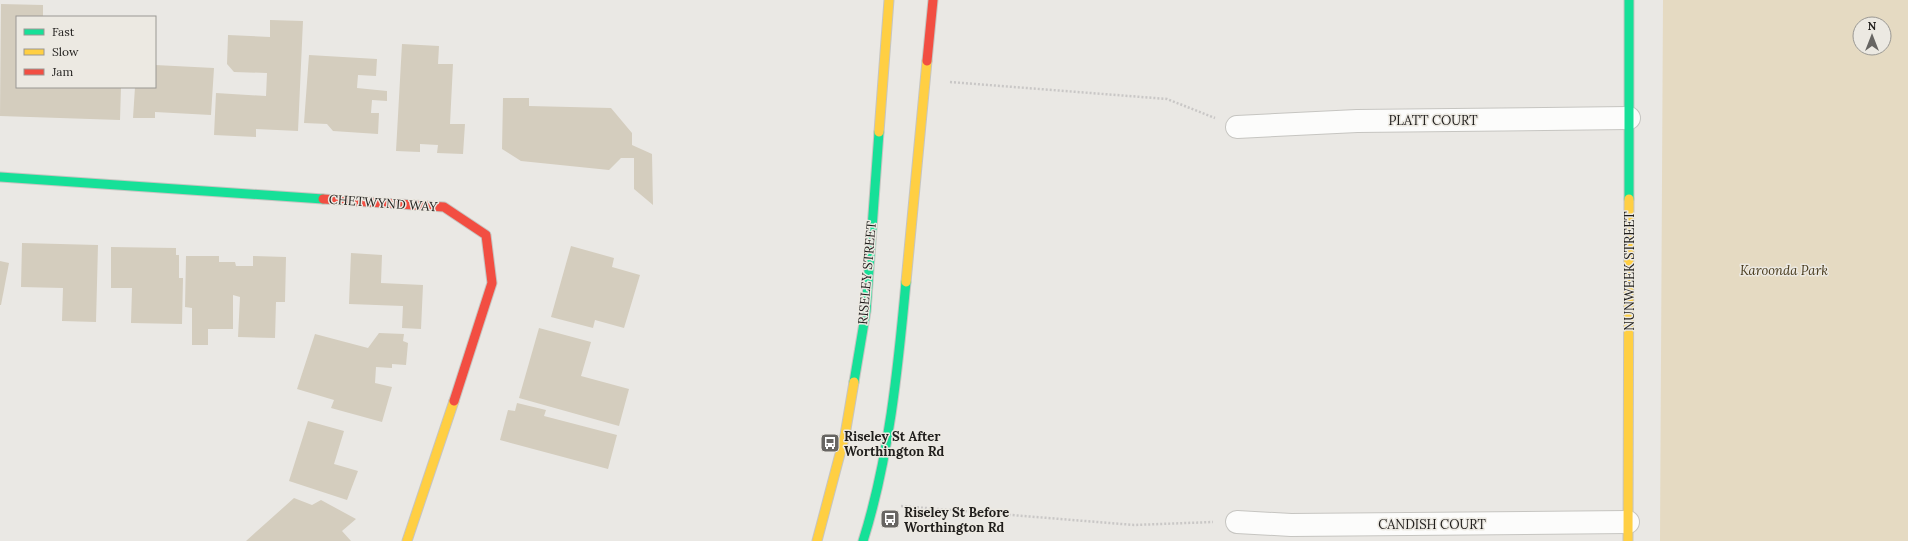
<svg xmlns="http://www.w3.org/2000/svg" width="1908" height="541" font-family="Lora,serif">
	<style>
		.green { fill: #e5dac2; fill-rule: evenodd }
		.building { fill: #d4cdbe }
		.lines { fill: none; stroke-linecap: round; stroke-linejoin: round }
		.street-casing { stroke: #c6c5c1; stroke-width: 24 }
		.fast-casing { stroke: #c6c5c1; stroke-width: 11 }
		.slow-casing { stroke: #c6c5c1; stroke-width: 11 }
		.jam-casing { stroke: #c6c5c1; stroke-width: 11 }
		.path { stroke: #c9c7c6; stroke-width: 2.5; stroke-dasharray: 2 2; stroke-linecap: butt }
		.street { stroke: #fcfcfb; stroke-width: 22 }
		.fast { stroke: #16e098; stroke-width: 9 }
		.slow { stroke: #ffcf43; stroke-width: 9 }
		.jam { stroke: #f24e42; stroke-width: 9 }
		.labels { text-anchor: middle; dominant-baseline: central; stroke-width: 3; stroke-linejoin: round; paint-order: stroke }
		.street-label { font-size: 13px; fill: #201e1c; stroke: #ece9e2 }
		.park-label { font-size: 13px; font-style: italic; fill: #47391b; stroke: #ece9e2 }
		.poi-label { font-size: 13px; font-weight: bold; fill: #201e1c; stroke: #ece9e2; text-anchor: start }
	</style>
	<rect width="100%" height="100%" fill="#eae8e4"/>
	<path class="green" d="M1663,0H1908V541H1660ZM1860,24H1884V48H1860Z"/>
	<g class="building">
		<path d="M1,4L43,5V17H17V87H121L120,120L0,116Z"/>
		<path d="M270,20L303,21L298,131L256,129V137L214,135L216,93L266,96L267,73L234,72L227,64L228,35L270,37Z"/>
		<path d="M402,44L439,46L438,64H453L450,124H465L463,154L437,153L438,145L420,144V152L396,151Z"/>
		<path d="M309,55L377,59L376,76L358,75L357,88L387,91V101L372,100L371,113H379L378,134L333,131L327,124L304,123Z"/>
		<path d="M155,65L214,68L211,115L155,112V118H133L135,87H155Z"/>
		<path d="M503,98H529V106L611,108L632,133V145L652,154L653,205L634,189V158H621L609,170L521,161L502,149Z"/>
		<path d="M22,243L98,245L96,322L62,321L63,288L21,287Z"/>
		<path d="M571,246L614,258L612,267L640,275L624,328L595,320L593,328L551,317Z"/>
		<path d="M111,247L176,248V255H179V278H183L182,324L131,323L132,288H111Z"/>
		<path d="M351,253L382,255L381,283L423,285L421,329L402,328L403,306L349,304Z"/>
		<path d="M186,256H219V262H235L236,266H253V256L286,257L285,302H276L275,338L238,337L240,297L233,295V329H208V345H192V308L185,307Z"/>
		<path d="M0,261L9,263L1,305H0Z"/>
		<path d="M539,328L591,342L581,376L629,389L619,426L519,398Z"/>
		<path d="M379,333L404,334L403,341L408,343L406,365L392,364V368L376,367L375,383L392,387L382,422L331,408L334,400L297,389L315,334L368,348Z"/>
		<path d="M517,403L546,410L544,416L617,435L608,469L500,440L508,410L515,411Z"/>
		<path d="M308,421L344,431L334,464L358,471L347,500L289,481Z"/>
		<path d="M294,498L312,505L321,500L356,519L342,531L351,541H246Z"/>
	</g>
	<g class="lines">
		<g class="street-casing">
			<g id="street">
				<path d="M1237,127L1357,121L1629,118"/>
				<path d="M1237,522L1291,525L1628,522"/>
			</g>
		</g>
		<g class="fast-casing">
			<g id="fast">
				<path d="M0,177L323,199"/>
				<path d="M1629,199V0"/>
				<path d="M854,382L866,311L879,132"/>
				<path d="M863,541C889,459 898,368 906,282"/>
			</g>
		</g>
		<g class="slow-casing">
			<g id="slow">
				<path d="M879,132L889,0"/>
				<path d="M906,282L927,61"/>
				<path d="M407,541L454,401"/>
				<path d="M817,541L845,435L854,382"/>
				<path d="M1628,541L1629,199"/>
			</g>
		</g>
		<g class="jam-casing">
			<g id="jam">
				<path d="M927,61L933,0"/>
				<path d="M323,199L444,207L486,235L492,283L454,401"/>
			</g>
		</g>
		<g class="path">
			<path d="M950,82L1167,99L1215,118"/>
			<path d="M901,506L1134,525L1213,522"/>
		</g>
		<use href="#street" class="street"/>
		<use href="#fast" class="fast"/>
		<use href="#slow" class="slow"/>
		<use href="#jam" class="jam"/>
	</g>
	<defs>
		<g id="bus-square" transform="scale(1)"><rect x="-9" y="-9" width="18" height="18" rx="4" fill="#676562" stroke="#ece9e2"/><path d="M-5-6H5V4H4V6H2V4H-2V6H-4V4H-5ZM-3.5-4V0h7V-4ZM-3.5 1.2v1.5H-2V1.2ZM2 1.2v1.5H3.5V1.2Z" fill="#fff"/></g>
	</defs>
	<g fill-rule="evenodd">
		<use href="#bus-square" x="830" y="443"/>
		<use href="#bus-square" x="890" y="519"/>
	</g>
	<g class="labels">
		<g class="street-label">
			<text x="1433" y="120">PLATT COURT</text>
			<text transform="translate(383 203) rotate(4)">CHETWYND WAY</text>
			<text transform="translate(1629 271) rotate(-90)">NUNWEEK STREET</text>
			<text transform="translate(867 273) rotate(-85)">RISELEY STREET</text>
			<text x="1432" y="524">CANDISH COURT</text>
		</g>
		<g class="park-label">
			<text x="1784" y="270">Karoonda Park</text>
		</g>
		<g class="poi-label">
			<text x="844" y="436">Riseley St After<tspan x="844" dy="15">Worthington Rd</tspan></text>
			<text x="904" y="512">Riseley St Before<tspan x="904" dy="15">Worthington Rd</tspan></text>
		</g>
	</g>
	<rect x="16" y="16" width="140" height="72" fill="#ece9e2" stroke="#9a9893"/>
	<rect x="24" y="29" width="20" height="6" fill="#16e098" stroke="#9a9893"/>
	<text x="52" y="36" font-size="12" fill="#201e1c">Fast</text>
	<rect x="24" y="49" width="20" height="6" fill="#ffcf43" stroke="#9a9893"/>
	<text x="52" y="56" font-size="12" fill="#201e1c">Slow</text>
	<rect x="24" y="69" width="20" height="6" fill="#f24e42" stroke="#9a9893"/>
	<text x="52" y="76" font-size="12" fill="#201e1c">Jam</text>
	<g transform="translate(1872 36)"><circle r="19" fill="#ece9e2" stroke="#9a9893"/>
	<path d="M0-3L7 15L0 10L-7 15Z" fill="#676562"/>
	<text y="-6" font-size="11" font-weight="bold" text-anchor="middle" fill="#201e1c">N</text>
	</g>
</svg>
